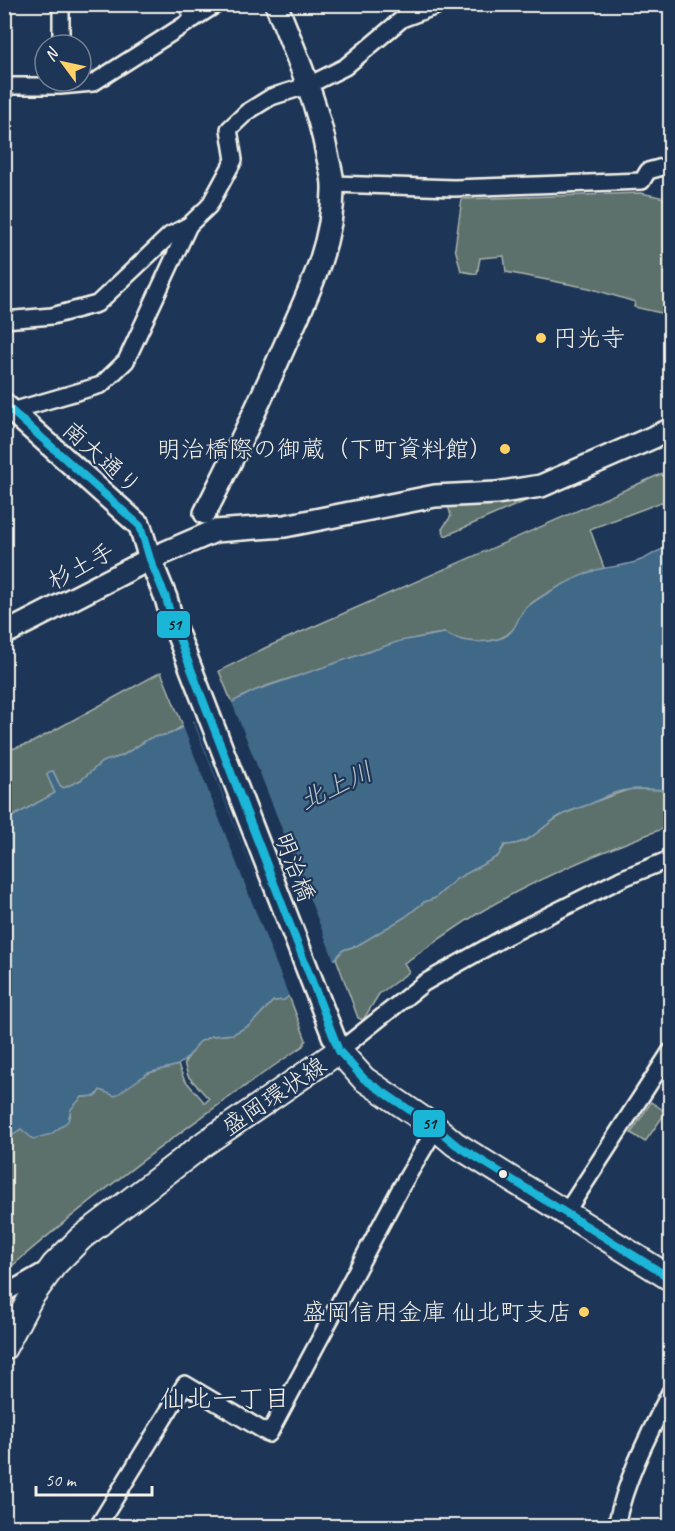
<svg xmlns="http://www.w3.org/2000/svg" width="675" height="1531" font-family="Caveat,'Klee One',sans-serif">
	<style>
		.green { fill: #5d716c; stroke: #a8b1aa; stroke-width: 1.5 }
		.water { fill: #3f6787; stroke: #879eae; stroke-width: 1.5 }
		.pier { fill: #1d3557 }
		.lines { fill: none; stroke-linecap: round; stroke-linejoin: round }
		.street-casing { stroke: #f4f1e8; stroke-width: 20 }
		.secondary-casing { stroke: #f4f1e8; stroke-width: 26 }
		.primary-casing { stroke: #f4f1e8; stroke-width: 28 }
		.street { stroke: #1d3557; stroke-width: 15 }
		.secondary { stroke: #1d3557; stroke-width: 21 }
		.primary { stroke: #1d3557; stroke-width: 24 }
		.bus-1-casing { stroke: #1d3557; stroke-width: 12 }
		.bus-1 { stroke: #1ab6d8; stroke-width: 8 }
		.poi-dot { fill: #ffd166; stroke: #1d3557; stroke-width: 2 }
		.bus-dot { fill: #f4f1e8; stroke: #1d3557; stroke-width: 2 }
		.labels { text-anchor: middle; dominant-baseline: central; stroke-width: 4.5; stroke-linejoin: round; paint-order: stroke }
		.poi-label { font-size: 24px; fill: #f4f1e8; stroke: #1d3557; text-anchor: end }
		.street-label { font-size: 24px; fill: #f4f1e8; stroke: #1d3557 }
		.water-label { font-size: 26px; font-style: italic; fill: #b5c1c6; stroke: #1d3557 }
		.neighbourhood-label { font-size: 26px; fill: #f4f1e8; stroke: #1d3557 }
		.line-badge { stroke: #1d3557; stroke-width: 2 }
		.pale-badge-label { font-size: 16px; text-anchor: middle; font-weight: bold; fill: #111 }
	</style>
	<rect width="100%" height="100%" fill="#1d3557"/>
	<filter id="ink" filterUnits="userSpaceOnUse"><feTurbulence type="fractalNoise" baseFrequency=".0167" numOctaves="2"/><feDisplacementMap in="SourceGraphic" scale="12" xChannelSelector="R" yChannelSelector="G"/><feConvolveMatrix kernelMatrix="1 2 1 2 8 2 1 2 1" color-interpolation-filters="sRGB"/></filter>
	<g filter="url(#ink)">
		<g class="green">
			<path d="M641,193L670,199V315L634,307L635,302L589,288L506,272L504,256L480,258L477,274L461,271L455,248L462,199Z"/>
			<path d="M670,470V499L590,529L604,568C582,575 542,593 526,608C520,613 519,622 514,628C500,646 464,645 445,633C396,639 351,659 304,674C279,682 254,688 232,703L219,671L267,647Z"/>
			<path d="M528,494L530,499L445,536L442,529L451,516L447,502Z"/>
			<path d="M161,672L183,726L170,734L150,738L122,756L102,762L81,780L64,788L60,786L53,771L47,775L55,793L5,821V751L31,743Z"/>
			<path d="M631,789L670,790V826C606,850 536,878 477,914C452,930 428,947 404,963L409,972L379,994L363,1020L358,1018L336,958L343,950L358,945L405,917L424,902L435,898L456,879L498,856L505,845C531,844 537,830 557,818C568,811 580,808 592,803C605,798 617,793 631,789Z"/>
			<path d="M289,996L306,1040L303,1046C200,1116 99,1190 5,1272L4,1146L15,1132L21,1129L70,1117V1109L82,1097L96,1096L100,1090C118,1094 133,1079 149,1073C158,1070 168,1068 178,1065L184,1079L205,1103L209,1099L188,1076L184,1063L199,1042L211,1036L233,1034L250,1025L273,1001L284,1000Z"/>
			<path d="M651,1102L666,1112L645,1142L631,1133Z"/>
		</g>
		<path class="water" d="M670,547V790C651,789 630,787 611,794C604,797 597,801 590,804C578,808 567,811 556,818C537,831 530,844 504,845L498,856L456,879L435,898L424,902L405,917L358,945L343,950L336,958L284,1000L273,1001L250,1025L233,1034L211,1036L199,1042L187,1058L178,1065L148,1073L115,1096L100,1090L96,1096L82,1097L71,1109L68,1121L51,1134L33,1139L21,1129L15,1133L5,1146V821L55,793L47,775L49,772L53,771L60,786L64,788L81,780L102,762L122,756L150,738L170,734L254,691L400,641L445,633C461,644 487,644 504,637C517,631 517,616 526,608C541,595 585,571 605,568C617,566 629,565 641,560C651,556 660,548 670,547Z"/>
		<path class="pier" d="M231,700L335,963L290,999L182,724L192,719L262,895L193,718Z"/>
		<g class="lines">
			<g class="street-casing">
				<g id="street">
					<path d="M186,4L194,19"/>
					<path d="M61,45V4"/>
					<path d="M4,86H60L93,83L217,4"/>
					<path d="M333,184L454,188L642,181L648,171L670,165"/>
					<path d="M4,320L52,316L97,304L170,235L189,225L209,206L234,160L229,129L247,112L271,97L309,85L345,67L402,19L442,4"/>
					<path d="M12,411L101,385L126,361L189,225"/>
					<path d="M339,1051L424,983L507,936L623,878L670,859"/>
					<path d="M565,1214L670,1052"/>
					<path d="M4,1294L44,1271"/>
					<path d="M98,1526L185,1384L269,1434L400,1189L436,1128"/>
					<path d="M616,1526C626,1478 648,1436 670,1392"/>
				</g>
			</g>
			<g class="secondary-casing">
				<g id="secondary">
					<path d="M4,404L140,526L150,559L166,598L172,620L339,1051"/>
					<path d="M205,513C233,458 260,402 285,345C308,294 334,243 333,186C333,175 329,164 327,154C317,102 296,54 276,4"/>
					<path d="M4,634L150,559L215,531L285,526L435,496L496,493L541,486L670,430"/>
				</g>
			</g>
			<g class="primary-casing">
				<path id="primary" d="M4,1348L31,1297L54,1265L81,1238L205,1143L339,1051L364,1079L436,1128L455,1144L670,1278"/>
			</g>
			<use href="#street" class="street"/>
			<use href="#secondary" class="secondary"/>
			<use href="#primary" class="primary"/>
			<g class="bus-1-casing">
				<path id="bus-1" d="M4,404L140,526L150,559L166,598L172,620L339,1051L364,1079L436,1128L455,1144L670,1278"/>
			</g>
			<use href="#bus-1" class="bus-1"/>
		</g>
	</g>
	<g class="poi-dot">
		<circle cx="541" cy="338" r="6"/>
		<circle cx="505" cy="449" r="6"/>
		<circle cx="584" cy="1312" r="6"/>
	</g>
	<circle class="bus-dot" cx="503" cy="1174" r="5"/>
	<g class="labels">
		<g class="poi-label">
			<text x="553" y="338" text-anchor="start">円光寺</text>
			<text x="493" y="449">明治橋際の御蔵（下町資料館）</text>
			<text x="572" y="1312">盛岡信用金庫 仙北町支店</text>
		</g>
		<g class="street-label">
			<text transform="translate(102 458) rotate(42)">南大通り</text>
			<text transform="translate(81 566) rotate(-28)">杉土手</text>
			<text transform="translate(295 867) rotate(69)">明治橋</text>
			<text transform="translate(274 1096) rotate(-34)">盛岡環状線</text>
		</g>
		<g class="water-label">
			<text transform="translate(336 786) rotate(-25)">北上川</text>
		</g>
		<g class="neighbourhood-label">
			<text x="225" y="1398">仙北一丁目</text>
		</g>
	</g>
	<g class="line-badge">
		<rect x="156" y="610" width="35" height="29" rx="6" fill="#1ab6d8"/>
		<rect x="412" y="1109" width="34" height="29" rx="6" fill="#1ab6d8"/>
	</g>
	<g class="pale-badge-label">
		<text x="174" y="630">51</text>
		<text x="429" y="1129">51</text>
	</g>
	<rect width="675" height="1531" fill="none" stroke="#1d3557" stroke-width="24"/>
	<rect x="12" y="12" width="651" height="1507" fill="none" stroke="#f4f1e8" stroke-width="2" filter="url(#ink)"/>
	<g transform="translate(63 63) rotate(303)"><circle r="28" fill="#1d3557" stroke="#738091" stroke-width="1.5"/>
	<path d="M0-4.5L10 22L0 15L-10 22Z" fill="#ffd166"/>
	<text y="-9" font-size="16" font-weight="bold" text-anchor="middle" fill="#f4f1e8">N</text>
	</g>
	<path d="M36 1486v9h116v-9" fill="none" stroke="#f4f1e8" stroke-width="3"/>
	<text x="45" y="1486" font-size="18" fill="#f4f1e8" stroke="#1d3557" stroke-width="4.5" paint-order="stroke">50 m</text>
</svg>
